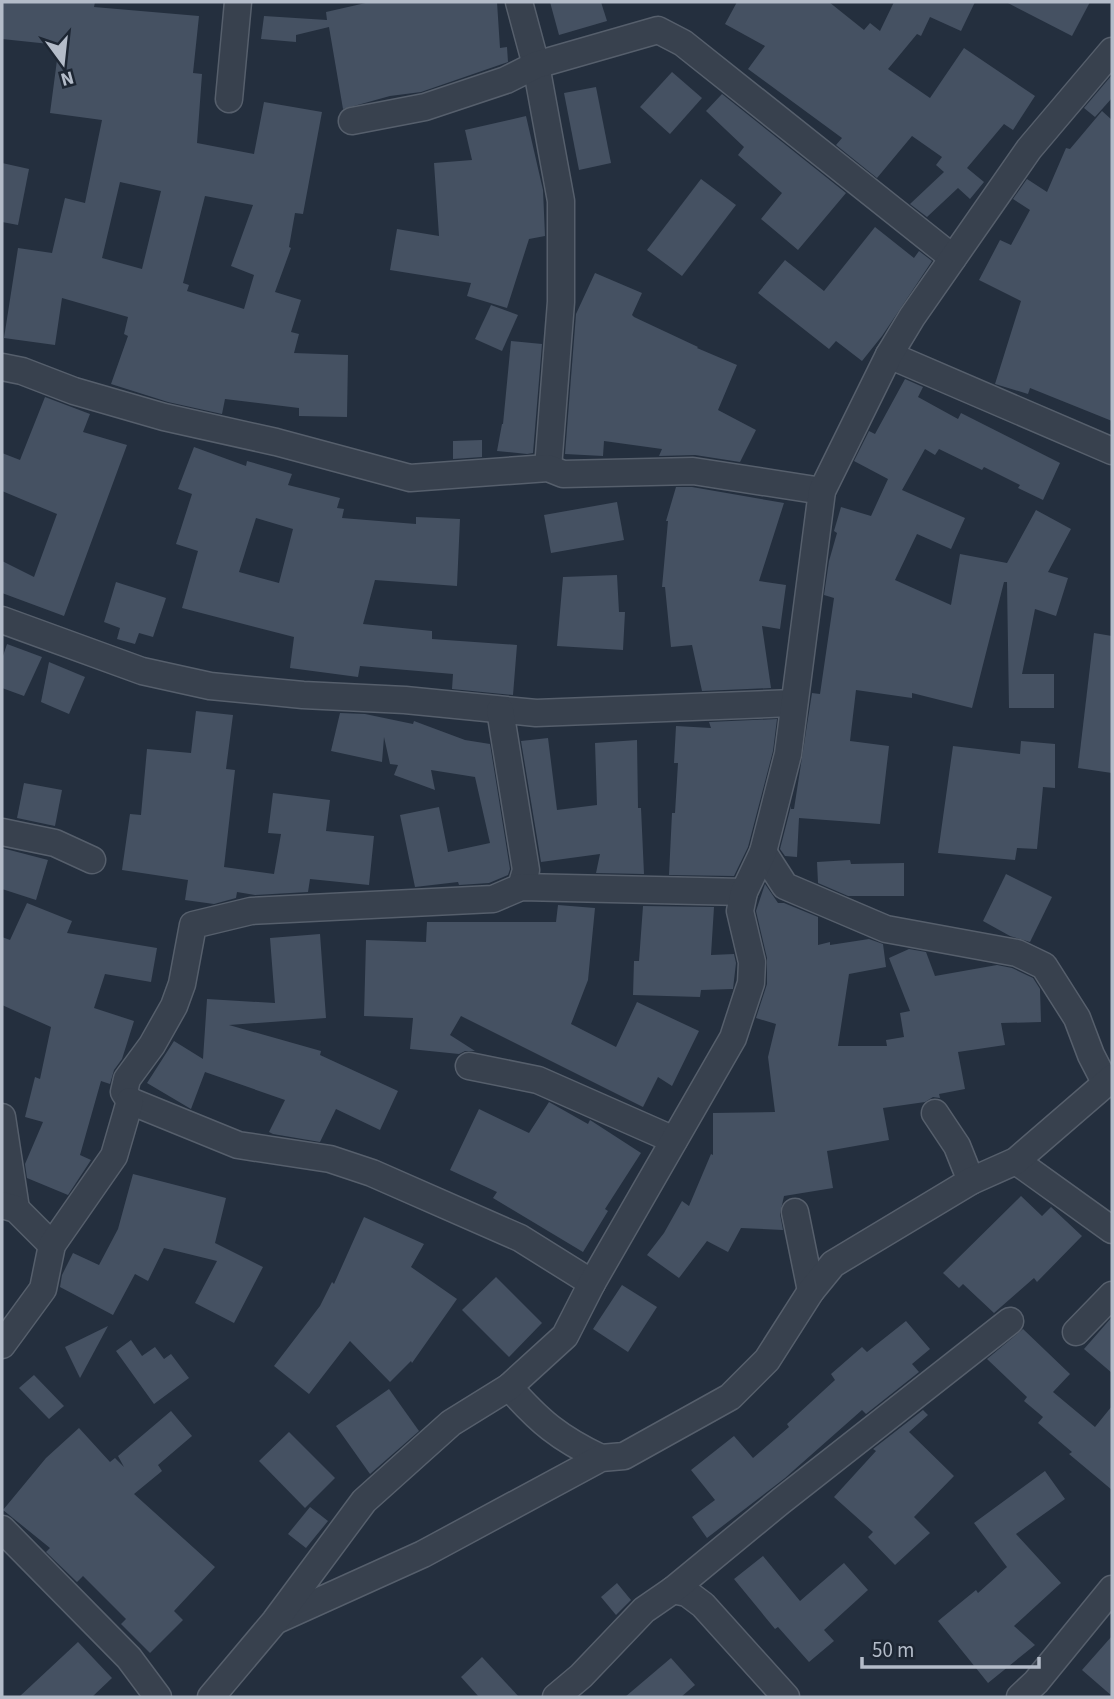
<svg xmlns="http://www.w3.org/2000/svg" width="1114" height="1699" font-family="'Source Sans 3',sans-serif">
	<style>
		.building { fill: #455162; fill-rule: evenodd }
		.lines { fill: none; stroke-linecap: round; stroke-linejoin: round }
		.street-casing { stroke: #565f6c; stroke-width: 29 }
		.street { stroke: #38414e; stroke-width: 26 }
	</style>
	<rect width="100%" height="100%" fill="#242f3e"/>
	<g class="building">
		<path d="M2,2H95L94,7L199,16L193,73L202,74L197,143L254,154L264,102L322,112L303,214L295,213L289,247L291,248L275,292L301,300L291,332L299,334L294,353L348,355L347,417L299,416V408L225,399L222,414L168,402L111,384L128,336L124,334L128,317L62,298L55,345L4,338L18,248L52,253L65,198L85,203L102,120L50,113L59,45L2,39ZM120,182L161,191L142,269L102,258ZM205,196L253,205L231,266L254,275L244,309L187,291L189,285L183,283Z"/>
		<path d="M370,2H497L500,48L507,47L508,62L421,92L390,96L343,109L329,27L296,35V42L261,39L264,16L327,20L326,12Z"/>
		<path d="M550,2H601L607,21L559,35Z"/>
		<path d="M737,2H829L864,30L870,23L880,31L894,2H975L961,31L930,17L921,36L917,34L888,69L930,98L964,48L1035,96L1013,130L1004,124L967,168L984,182L970,199L958,188L927,217L910,204L944,172L936,165L942,157L912,136L877,178L836,145L842,138L748,69L765,46L725,24Z"/>
		<path d="M1006,2H1090L1072,36Z"/>
		<path d="M672,72L702,98L670,134L640,107Z"/>
		<path d="M1112,75V98L1095,117L1084,108Z"/>
		<path d="M596,87L611,163L579,170L564,93Z"/>
		<path d="M722,94L846,193L798,250L761,219L782,193L738,155L744,147L706,111Z"/>
		<path d="M1102,111L1112,120V421L1030,388L1028,394L995,384L1021,301L979,280L1000,240L1011,245L1030,210L1013,199L1027,179L1047,192L1066,148L1070,149Z"/>
		<path d="M526,116L543,190L545,236L529,239L507,308L467,296L471,283L390,270L397,229L439,236L434,163L472,160L465,130Z"/>
		<path d="M2,163L29,169L18,225L2,222Z"/>
		<path d="M701,179L736,205L682,276L647,250Z"/>
		<path d="M875,227L914,258L919,251L932,261L882,336L862,361L836,341L829,349L758,293L785,260L824,291Z"/>
		<path d="M595,273L642,293L632,315L634,317L698,347L697,348L737,365L718,410L756,430L740,462L695,455L659,456L662,449L604,441L603,456L565,454L576,314Z"/>
		<path d="M491,305L518,315L502,351L475,339Z"/>
		<path d="M511,341L542,344L533,453L527,454L497,451L502,424H503Z"/>
		<path d="M905,379L923,387L918,397L958,419L961,413L1060,463L1043,500L1018,488L1020,485L984,467L982,470L939,449L935,455L925,449L902,490L965,518L951,549L917,534L895,580L951,605L960,554L1007,563L1036,510L1071,529L1048,572L1068,578L1056,616L1035,609L1022,674H1054V708H1009L1007,582H1004L972,708L912,693V698L856,690L850,741L889,746L880,824L799,818L797,857L785,856L780,849L791,806V809H794L812,693L820,694L834,598L824,595L829,561L837,533L834,531L841,507L871,516L888,479L854,461L869,431L875,434Z"/>
		<path d="M45,397L90,414L83,432L127,445L64,616L2,593V561L34,577L57,514L2,491V453L20,460Z"/>
		<path d="M482,440V457L453,459V441Z"/>
		<path d="M194,447L246,466L247,461L292,474L288,485L340,498L337,508L344,509L342,518L416,524V517L460,519L457,586L375,580L363,624L432,631V639L517,645L513,695L452,689L453,674L360,666L358,677L290,668L294,637L182,608L198,551L176,544L192,494L178,489ZM256,518L293,529L279,583L239,572Z"/>
		<path d="M676,487H692L784,503L759,581L786,585L780,629L762,626L771,688L702,691L692,645L671,647L665,587H662L668,521H666Z"/>
		<path d="M617,502L624,540L551,553L544,515Z"/>
		<path d="M617,575L619,612H625L623,650L557,646L563,577Z"/>
		<path d="M116,582L166,598L153,637L139,633L135,644L117,639L120,628L104,622Z"/>
		<path d="M1094,633L1112,636V773L1078,768Z"/>
		<path d="M7,644L42,657L24,696L2,688V659Z"/>
		<path d="M49,662L85,677L69,714L41,702Z"/>
		<path d="M196,711L233,715L226,769L235,770L224,867L274,874L281,834L268,833L273,793L330,800L326,831L374,836L369,885L310,879L308,892L255,895L237,892L236,898L214,904L185,900L188,880L122,870L130,814L141,815L147,749L191,753Z"/>
		<path d="M340,713L365,714L413,724L414,721L465,740L490,744L510,869L508,875L489,883L459,885L458,882L415,887L400,815L439,807L448,852L490,843L475,777L431,770L435,790L394,775L398,765L390,764L384,737L382,762L331,751Z"/>
		<path d="M777,719L773,751L748,847L734,876L669,875L672,813H675L678,763H674L676,726L711,728L709,722Z"/>
		<path d="M548,738L557,810L597,805L595,743L637,740L638,808H641L644,874L596,873L600,854L541,862L521,741Z"/>
		<path d="M1021,741L1055,744V788L1043,787L1037,849L1017,848L1015,860L938,853L953,746L1020,754Z"/>
		<path d="M24,783L62,790L55,826L17,818Z"/>
		<path d="M2,848L48,860L36,900L2,889Z"/>
		<path d="M850,860L851,864L904,863V896H848L818,883L817,862Z"/>
		<path d="M1006,874L1052,897L1030,942L1010,936L983,921Z"/>
		<path d="M765,884L778,903H784L818,917V945L830,942V945L869,939L883,944L886,967L849,974L838,1046H887L886,1040L904,1037L900,1013L910,1011L889,958L909,949L926,952L935,976L997,965L1012,968L1033,978L1040,989L1041,1022L1001,1023L1005,1045L958,1052L965,1089L939,1094L940,1098L933,1097L925,1102L883,1108L889,1140L827,1151L833,1188L784,1196L780,1214L783,1230L741,1228L728,1252L707,1241L679,1278L647,1255L664,1233L682,1201L689,1206L711,1154L713,1155V1113L775,1112L768,1057L776,1024L756,1018L767,984V958L756,911Z"/>
		<path d="M27,903L72,921L67,933L157,948L151,982L105,974L94,1008L134,1021L122,1059L114,1070L110,1084L101,1081L80,1155L91,1160L68,1195L27,1178L25,1164L43,1122L25,1117L35,1077L40,1079L51,1027L2,1005V937L10,940Z"/>
		<path d="M558,905L595,908L588,980L571,1024L616,1047L637,1002L699,1031L672,1086L658,1077L643,1107L461,1016L450,1035L475,1051H465L459,1054L410,1049L413,1018L364,1016L366,940L426,942L427,922H556Z"/>
		<path d="M643,906L714,907L711,955L734,954L736,963L733,989L701,990L700,997L633,995L634,961H639Z"/>
		<path d="M320,934L326,1018L229,1025L321,1051L320,1055L398,1091L380,1130L336,1109L320,1142L273,1134L269,1132L285,1100L205,1072L191,1109L147,1083L174,1041L203,1059L207,999L275,1003L270,938Z"/>
		<path d="M549,1102L588,1124L590,1120L641,1153L605,1209L608,1211L583,1252L493,1198L497,1192L450,1170L479,1109L529,1133Z"/>
		<path d="M133,1174L226,1198L215,1243L263,1267L234,1323L195,1303L217,1261L164,1248L148,1281L135,1274L113,1315L60,1287L62,1275L73,1253L99,1265L118,1229Z"/>
		<path d="M1021,1196L1042,1216L1051,1207L1082,1236L1037,1282L1034,1278L994,1313L963,1284L959,1288L943,1273Z"/>
		<path d="M364,1217L424,1244L411,1267L457,1299L412,1363L411,1361L390,1382L350,1341L309,1394L274,1366L320,1306L332,1282L334,1284Z"/>
		<path d="M496,1277L542,1323L509,1357L462,1310Z"/>
		<path d="M622,1285L657,1307L628,1352L593,1329Z"/>
		<path d="M1112,1317V1373L1084,1349Z"/>
		<path d="M906,1321L930,1349L912,1364L919,1372L866,1414L862,1410L785,1478L707,1538L692,1517L715,1500L691,1470L734,1436L753,1458L789,1427L787,1424L835,1380L831,1374L862,1347L867,1352Z"/>
		<path d="M108,1326L80,1378L65,1347Z"/>
		<path d="M1023,1329L1070,1374L1053,1392L1095,1427L1112,1406V1490L1069,1454L1072,1452L1038,1423L1043,1417L1024,1401L1027,1397L987,1359Z"/>
		<path d="M131,1340L142,1356L155,1347L164,1359L171,1354L189,1378L154,1404L116,1351Z"/>
		<path d="M34,1375L64,1406L49,1419L19,1388Z"/>
		<path d="M389,1389L419,1431L370,1474L336,1426Z"/>
		<path d="M923,1410L928,1415L909,1432L954,1476L914,1517L930,1533L895,1565L868,1537L873,1532L834,1497L876,1451L873,1449Z"/>
		<path d="M171,1411L192,1436L158,1465L162,1471L134,1494L215,1567L174,1611L183,1620L150,1653L121,1624L126,1619L83,1576L77,1582L46,1552L50,1548L3,1510L46,1458L79,1428L110,1462L115,1458L124,1467L118,1456Z"/>
		<path d="M289,1432L335,1478L305,1508L259,1461Z"/>
		<path d="M1045,1471L1065,1499L1016,1534L1061,1583L1014,1626L1035,1645L988,1683L938,1621L976,1590L978,1593L1007,1567L974,1523Z"/>
		<path d="M310,1507L328,1521L306,1548L288,1534Z"/>
		<path d="M763,1556L800,1601L844,1563L868,1590L824,1630L834,1641L809,1662L778,1627L775,1629L734,1579Z"/>
		<path d="M617,1583L631,1600L616,1615L601,1597Z"/>
		<path d="M1112,1636V1696L1082,1670Z"/>
		<path d="M78,1642L112,1678L92,1697H19Z"/>
		<path d="M482,1657L519,1697H479L461,1677Z"/>
		<path d="M671,1658L695,1685L681,1697H625Z"/>
	</g>
	<g class="lines">
		<g class="street-casing">
			<g id="street">
				<path d="M519,2L536,65L561,201V302L548,468"/>
				<path d="M229,99L238,2"/>
				<path d="M352,121L425,107L506,80L536,65L658,30L683,43L953,258"/>
				<path d="M889,355L1112,451"/>
				<path d="M2,367L22,371L74,391L164,417L276,442L410,478L548,468L563,474L693,471L822,491"/>
				<path d="M2,620L142,671L210,686L303,695L405,700L536,713L794,703"/>
				<path d="M500,710L526,870L521,887"/>
				<path d="M2,832L55,843L92,860"/>
				<path d="M763,852L785,886L886,929L1017,953L1044,966L1077,1018L1091,1055L1106,1084"/>
				<path d="M469,1066L538,1080L674,1140"/>
				<path d="M935,1113L957,1146L971,1181"/>
				<path d="M2,1117L16,1209"/>
				<path d="M1016,1161L1112,1230"/>
				<path d="M2,1205L16,1209L52,1245"/>
				<path d="M795,1212L811,1291"/>
				<path d="M592,1283L520,1238L372,1173L330,1159L238,1145L130,1101L124,1092L127,1079L152,1045L174,1006L182,984L193,925L251,911L493,899L521,887L744,892"/>
				<path d="M1076,1332L1112,1295"/>
				<path d="M2,1345L43,1289L52,1245L114,1156L130,1101"/>
				<path d="M509,1387C540,1422 559,1438 601,1458"/>
				<path d="M2,1529L129,1658L158,1697"/>
				<path d="M673,1590L687,1593L703,1605L786,1697"/>
				<path d="M277,1620L423,1554L601,1458L624,1456L730,1397L767,1360L811,1291L833,1264L971,1181L1016,1161L1112,1078"/>
				<path d="M211,1697L275,1621L364,1501L451,1423L509,1387L565,1336L592,1283L733,1038L751,983L752,962L740,911L744,892L763,852L788,754L822,491L889,355L912,317L1029,149L1112,51"/>
				<path d="M556,1697L581,1676L644,1610L673,1590L781,1501L1010,1321"/>
				<path d="M1020,1697L1036,1682L1112,1589"/>
			</g>
		</g>
		<use href="#street" class="street"/>
	</g>
	<rect width="1114" height="1699" fill="none" stroke="#b4bcc9" stroke-width="7"/>
	<g transform="translate(63 63) rotate(165)" stroke="#1d2633" stroke-width="5" paint-order="stroke">
	<path d="M0-5L12 26L0 18L-12 26Z" fill="#b4bcc9"/>
	<text y="-10" font-size="19" font-weight="bold" text-anchor="middle" fill="#b4bcc9">N</text>
	</g>
	<path d="M862 1657v10h177v-10" fill="none" stroke="#b4bcc9" stroke-width="3.5"/>
	<text x="872" y="1657" font-size="21" fill="#b4bcc9" stroke="#1d2633" stroke-width="5" paint-order="stroke">50 m</text>
</svg>
